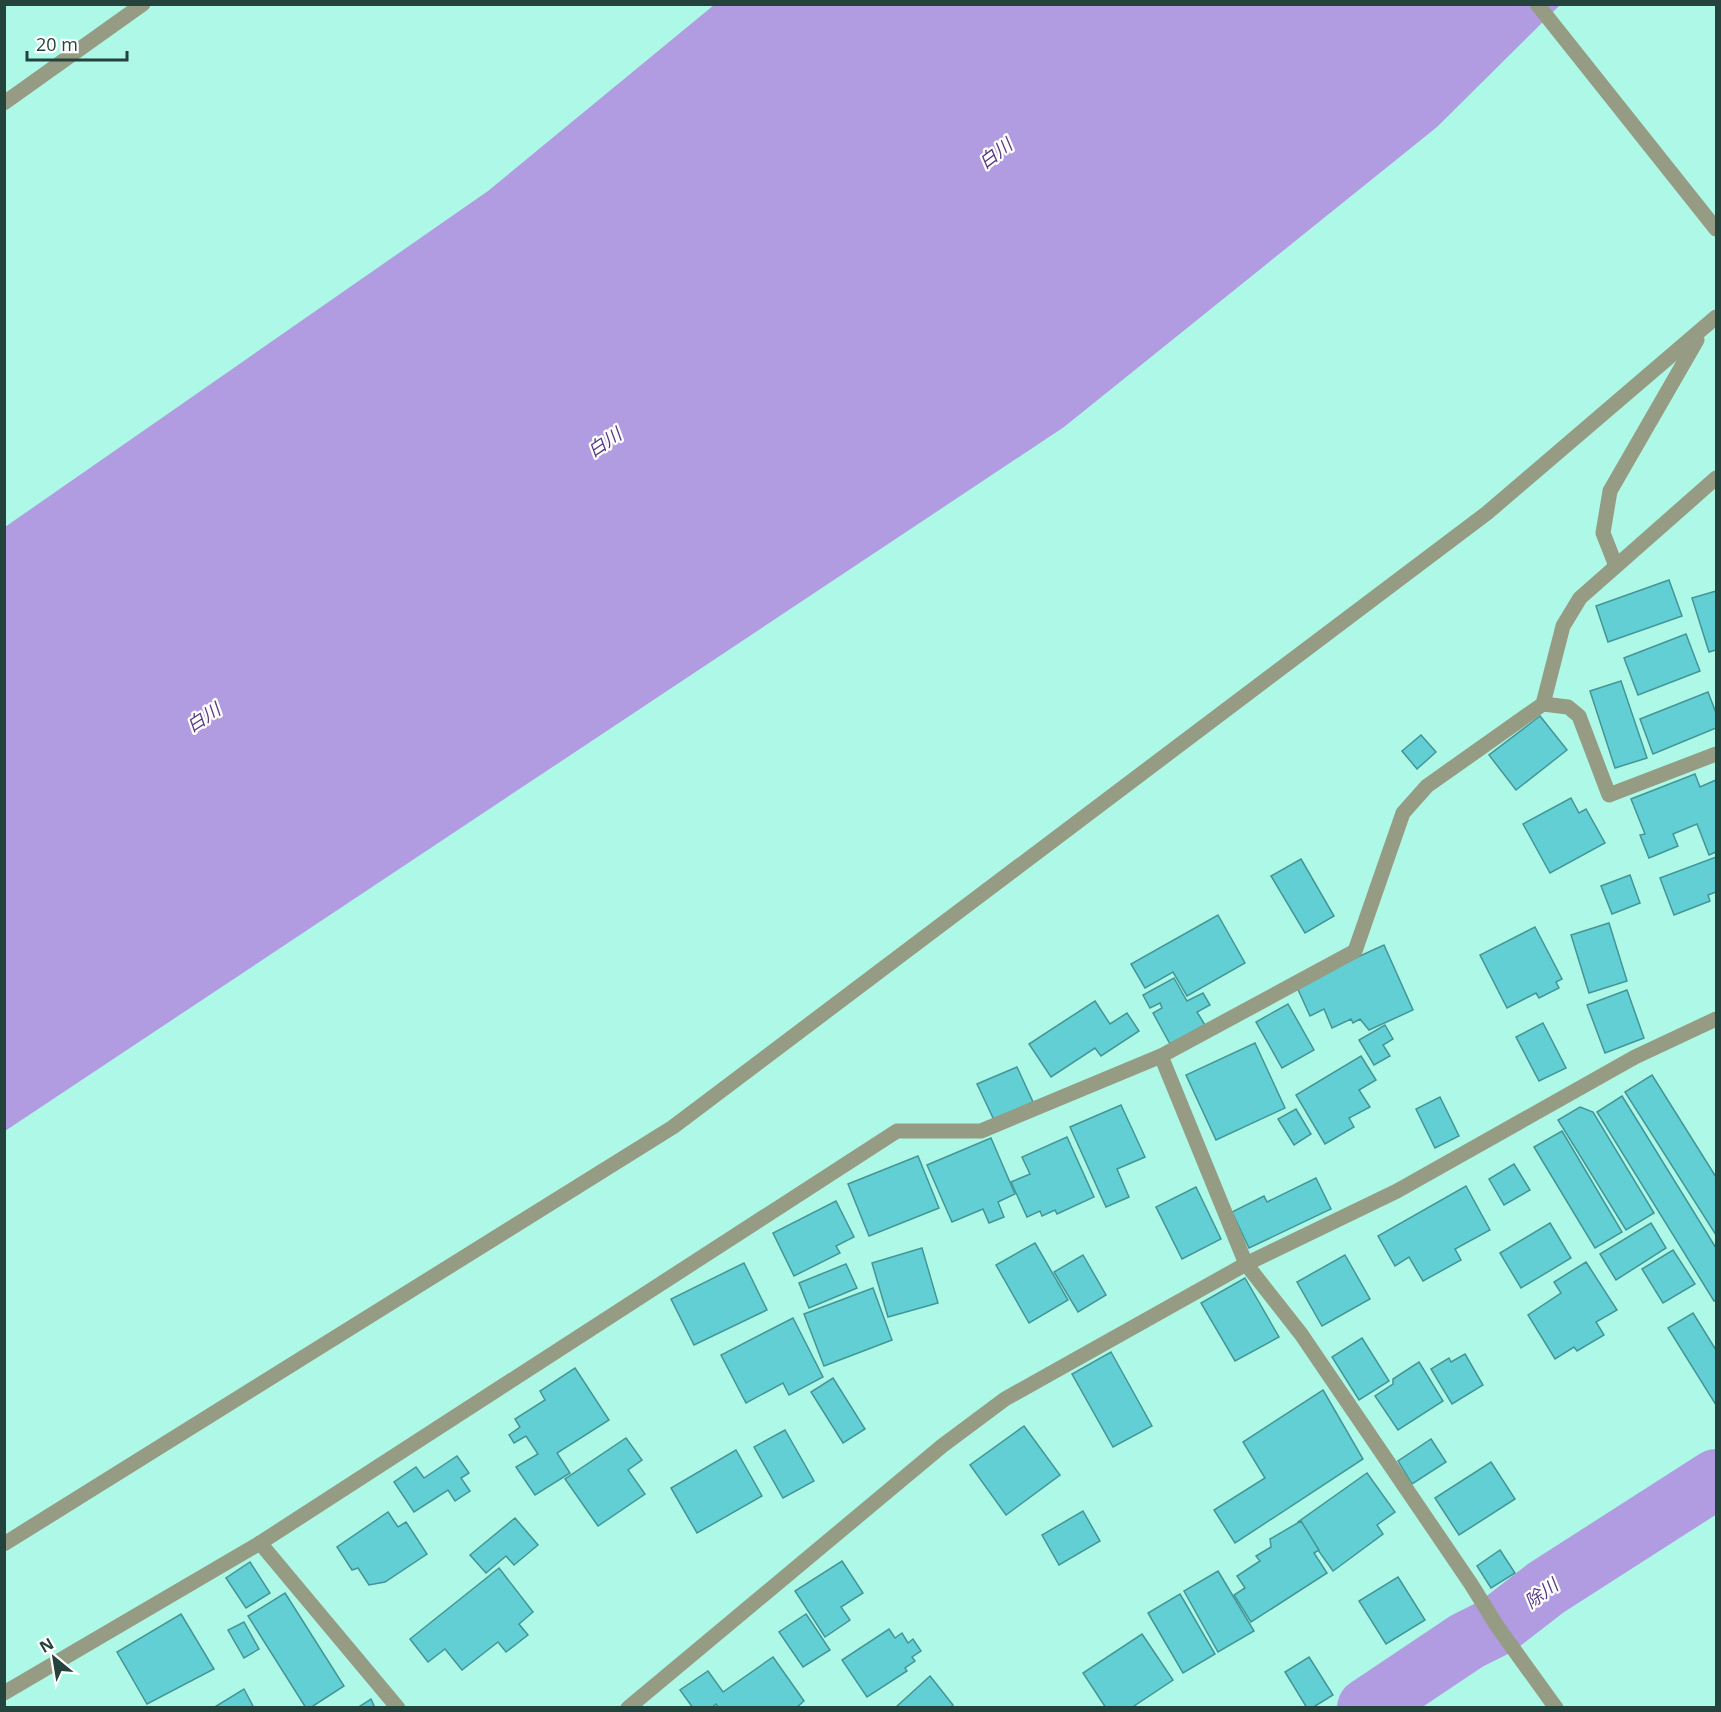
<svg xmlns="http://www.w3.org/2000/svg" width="1721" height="1712" font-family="'Open Sans','Noto Sans JP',sans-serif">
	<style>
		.water { fill: #b19ce1 }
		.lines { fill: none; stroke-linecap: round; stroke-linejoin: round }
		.river { stroke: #b19ce1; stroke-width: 60 }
		.building { fill: #61cfd3; stroke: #459597; stroke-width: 1.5 }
		.minor { stroke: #969b83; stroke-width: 15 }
		.labels { text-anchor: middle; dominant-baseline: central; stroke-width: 4.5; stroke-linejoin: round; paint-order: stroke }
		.water-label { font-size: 18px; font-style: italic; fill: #58398a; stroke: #fff }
	</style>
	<rect width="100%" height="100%" fill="#adf8e6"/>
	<path class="water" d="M714,5H1560L1437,127L1064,427L5,1131V527L488,191Z"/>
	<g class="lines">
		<path class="river" d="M1367,1708L1467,1641L1497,1626L1546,1588L1716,1479"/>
	</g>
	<g class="building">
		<path d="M1669,580L1682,616L1608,642L1596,606Z"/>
		<path d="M1716,591V650L1709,652L1692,598Z"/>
		<path d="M1686,634L1700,671L1638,695L1624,658Z"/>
		<path d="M1621,681L1647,758L1615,768L1590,691Z"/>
		<path d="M1708,692L1716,713V728L1653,754L1640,719Z"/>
		<path d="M1540,716L1567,750L1516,790L1489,755Z"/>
		<path d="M1421,735L1436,752L1417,769L1402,751Z"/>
		<path d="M1695,774L1700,787L1716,780V852L1709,855L1697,824L1673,834L1678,846L1649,858L1640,835L1645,834L1631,799Z"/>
		<path d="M1571,798L1579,813L1586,809L1605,843L1550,873L1523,824Z"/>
		<path d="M1716,857V892L1708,895L1710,901L1674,915L1660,878Z"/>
		<path d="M1301,859L1334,916L1305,933L1271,876Z"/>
		<path d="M1630,875L1640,903L1612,914L1601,886Z"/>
		<path d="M1218,915L1245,963L1187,996L1173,972L1145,988L1131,964Z"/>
		<path d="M1609,923L1627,981L1589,993L1571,935Z"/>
		<path d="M1535,927L1562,979L1556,982L1559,988L1539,998L1536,993L1507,1008L1480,955Z"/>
		<path d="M1384,945L1413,1010L1369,1030L1360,1019L1353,1023L1351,1019L1332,1028L1324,1009L1310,1016L1296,985Z"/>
		<path d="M1174,978L1187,1001L1203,993L1210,1005L1197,1012L1205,1025L1170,1044L1153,1013L1162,1008L1160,1003L1150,1008L1143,995Z"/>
		<path d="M1627,990L1644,1038L1605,1053L1587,1005Z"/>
		<path d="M1095,1001L1110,1024L1127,1013L1139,1031L1101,1056L1095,1048L1051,1077L1029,1044Z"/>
		<path d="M1288,1004L1314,1050L1282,1068L1256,1022Z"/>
		<path d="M1543,1023L1566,1068L1539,1081L1516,1037Z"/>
		<path d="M1385,1025L1393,1039L1383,1045L1390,1056L1374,1065L1359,1040Z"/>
		<path d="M1255,1043L1285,1108L1216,1140L1186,1075Z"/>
		<path d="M1361,1056L1376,1080L1359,1090L1370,1107L1349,1118L1354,1127L1325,1144L1296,1095Z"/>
		<path d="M1017,1067L1033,1102L994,1120L977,1084Z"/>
		<path d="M1652,1075L1716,1177V1235L1625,1092Z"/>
		<path d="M1622,1096L1716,1248V1300L1714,1301L1597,1112Z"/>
		<path d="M1440,1097L1459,1136L1435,1148L1416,1109Z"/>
		<path d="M1121,1105L1145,1157L1117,1169L1129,1197L1106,1207L1070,1127Z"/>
		<path d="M1580,1107L1593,1112L1654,1213L1626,1230L1558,1120Z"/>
		<path d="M1296,1109L1311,1134L1294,1145L1278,1119Z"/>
		<path d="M1562,1131L1622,1232L1595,1248L1534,1147Z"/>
		<path d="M1067,1137L1094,1197L1057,1214L1055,1210L1042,1216L1040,1211L1027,1217L1011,1182L1030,1174L1022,1157Z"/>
		<path d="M991,1138L1015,1194L998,1202L1004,1217L989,1223L983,1209L952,1222L927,1165Z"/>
		<path d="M918,1156L939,1208L869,1236L848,1184Z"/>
		<path d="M1514,1164L1530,1190L1504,1205L1489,1179Z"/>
		<path d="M1316,1178L1331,1209L1249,1248L1232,1212L1264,1196L1267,1202Z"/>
		<path d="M1466,1186L1490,1230L1455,1249L1461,1260L1423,1281L1409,1257L1395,1266L1378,1236Z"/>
		<path d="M1196,1187L1221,1239L1182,1259L1156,1207Z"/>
		<path d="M836,1201L854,1237L836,1246L840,1253L794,1276L773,1233Z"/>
		<path d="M1550,1223L1571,1258L1521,1288L1500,1253Z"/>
		<path d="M1651,1223L1666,1248L1616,1280L1600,1254Z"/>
		<path d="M1035,1243L1068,1300L1029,1323L996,1265Z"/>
		<path d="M922,1248L938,1303L888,1317L872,1263Z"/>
		<path d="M1673,1250L1695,1284L1663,1303L1642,1269Z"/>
		<path d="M1083,1255L1106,1295L1078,1312L1054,1272Z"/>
		<path d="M1345,1255L1370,1299L1322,1326L1297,1282Z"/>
		<path d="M1586,1262L1617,1310L1596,1322L1604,1335L1577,1351L1574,1347L1555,1359L1528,1315L1561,1293L1554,1282Z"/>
		<path d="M744,1263L767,1310L694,1345L671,1299Z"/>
		<path d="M846,1264L857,1288L809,1308L799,1283Z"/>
		<path d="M1245,1278L1279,1337L1235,1361L1201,1303Z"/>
		<path d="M873,1288L892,1340L824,1366L804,1314Z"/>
		<path d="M1693,1313L1716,1350V1405L1668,1328Z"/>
		<path d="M793,1318L823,1377L789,1395L783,1383L746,1403L721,1355Z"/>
		<path d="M1362,1338L1389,1381L1359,1400L1332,1357Z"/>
		<path d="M1111,1352L1152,1426L1113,1447L1072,1374Z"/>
		<path d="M1465,1354L1483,1385L1452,1404L1431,1369L1449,1358L1451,1362Z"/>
		<path d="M1419,1362L1443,1401L1398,1430L1375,1396L1393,1384V1379Z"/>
		<path d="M575,1368L609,1420L557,1453L570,1473L535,1495L516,1467L538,1454L526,1436L514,1443L509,1435L520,1427L515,1419L545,1400L540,1391Z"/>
		<path d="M833,1378L865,1429L843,1443L811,1392Z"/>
		<path d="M1323,1390L1363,1459L1235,1543L1214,1510L1265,1478L1243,1442Z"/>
		<path d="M1024,1426L1060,1475L1006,1515L970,1465Z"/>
		<path d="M785,1430L814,1481L783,1498L754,1447Z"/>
		<path d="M626,1438L642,1460L628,1470L645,1494L598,1526L565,1479Z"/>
		<path d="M1431,1439L1446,1462L1412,1484L1398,1461Z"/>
		<path d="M736,1450L762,1496L697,1533L671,1488Z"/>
		<path d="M457,1456L469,1473L461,1478L470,1491L455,1501L448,1490L414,1512L394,1482L416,1467L424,1478Z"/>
		<path d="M1491,1462L1515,1499L1459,1535L1435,1498Z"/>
		<path d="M1367,1473L1395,1512L1377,1525L1383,1534L1333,1571L1298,1522Z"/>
		<path d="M1083,1511L1100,1541L1059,1565L1042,1535Z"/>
		<path d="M388,1512L398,1527L406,1522L427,1554L385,1582L369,1585L358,1568L352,1570L337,1547Z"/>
		<path d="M515,1518L538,1545L514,1565L506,1556L486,1573L470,1555Z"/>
		<path d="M1301,1521L1319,1550L1314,1553L1327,1573L1251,1622L1234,1595L1245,1588L1237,1576L1260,1561L1256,1556L1271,1547L1270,1539Z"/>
		<path d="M1500,1550L1515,1573L1491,1588L1477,1566Z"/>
		<path d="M842,1561L863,1593L841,1607L850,1620L825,1637L795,1591Z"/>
		<path d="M250,1562L270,1593L246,1608L226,1578Z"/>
		<path d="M499,1568L533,1612L519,1624L528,1635L506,1652L498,1642L462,1670L445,1649L428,1662L410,1639Z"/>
		<path d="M1218,1571L1254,1631L1218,1652L1184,1591Z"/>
		<path d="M1398,1577L1425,1620L1386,1644L1359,1601Z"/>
		<path d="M285,1593L344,1686L310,1708H306L248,1616Z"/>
		<path d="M1180,1594L1215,1654L1183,1673L1148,1613Z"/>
		<path d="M181,1614L214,1669L147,1704L117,1652Z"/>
		<path d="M806,1614L830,1650L803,1667L779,1632Z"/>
		<path d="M244,1622L259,1649L244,1658L228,1630Z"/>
		<path d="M889,1629L895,1638L902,1633L908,1643L913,1639L921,1651L912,1657L915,1661L905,1668L907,1671L867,1697L842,1660Z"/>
		<path d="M1142,1634L1173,1680L1131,1708H1106L1083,1673Z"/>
		<path d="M773,1657L804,1701L796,1708H719L716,1704L711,1708H693L680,1690L708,1671L723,1692Z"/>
		<path d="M1309,1657L1333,1695L1312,1708H1307L1285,1672Z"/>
		<path d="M930,1676L953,1705L950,1708H895Z"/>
		<path d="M244,1689L254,1708H213Z"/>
		<path d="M371,1699L375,1708H357Z"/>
	</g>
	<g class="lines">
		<g class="minor">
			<path d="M1537,4L1716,229"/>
			<path d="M4,103L143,4"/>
			<path d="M1616,566L1603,533L1610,491L1697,340"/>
			<path d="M1543,704L1568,707L1579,716L1609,795L1716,754"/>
			<path d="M260,1543L398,1708"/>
			<path d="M4,1544L673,1127L1487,513L1716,317"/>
			<path d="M4,1693L260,1543L897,1131H981L1161,1056"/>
			<path d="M628,1708L942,1446L1005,1399L1246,1264L1397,1191L1635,1057L1716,1019"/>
			<path d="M1556,1708L1497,1626L1471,1584L1301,1334L1246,1264L1161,1056L1355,951L1403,813L1427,786L1543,704L1563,626L1580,598L1716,478"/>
		</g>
	</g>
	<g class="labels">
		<g class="water-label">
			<text transform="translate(995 153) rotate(-37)">白川</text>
			<text transform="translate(604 442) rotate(-34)">白川</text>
			<text transform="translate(203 717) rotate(-33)">白川</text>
			<text transform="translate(1541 1593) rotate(-36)">除川</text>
		</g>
	</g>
	<rect width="1721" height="1712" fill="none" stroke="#24433c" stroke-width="12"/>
	<g transform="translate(54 1658) rotate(330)" stroke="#ffffff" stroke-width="4.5" paint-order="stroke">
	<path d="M0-4.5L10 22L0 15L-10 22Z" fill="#24433c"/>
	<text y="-9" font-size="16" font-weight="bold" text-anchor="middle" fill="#24433c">N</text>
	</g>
	<path d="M27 51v9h100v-9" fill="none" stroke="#24433c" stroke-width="3"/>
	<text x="36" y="51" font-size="18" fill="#24433c" stroke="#ffffff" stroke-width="4.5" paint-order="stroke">20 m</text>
</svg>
